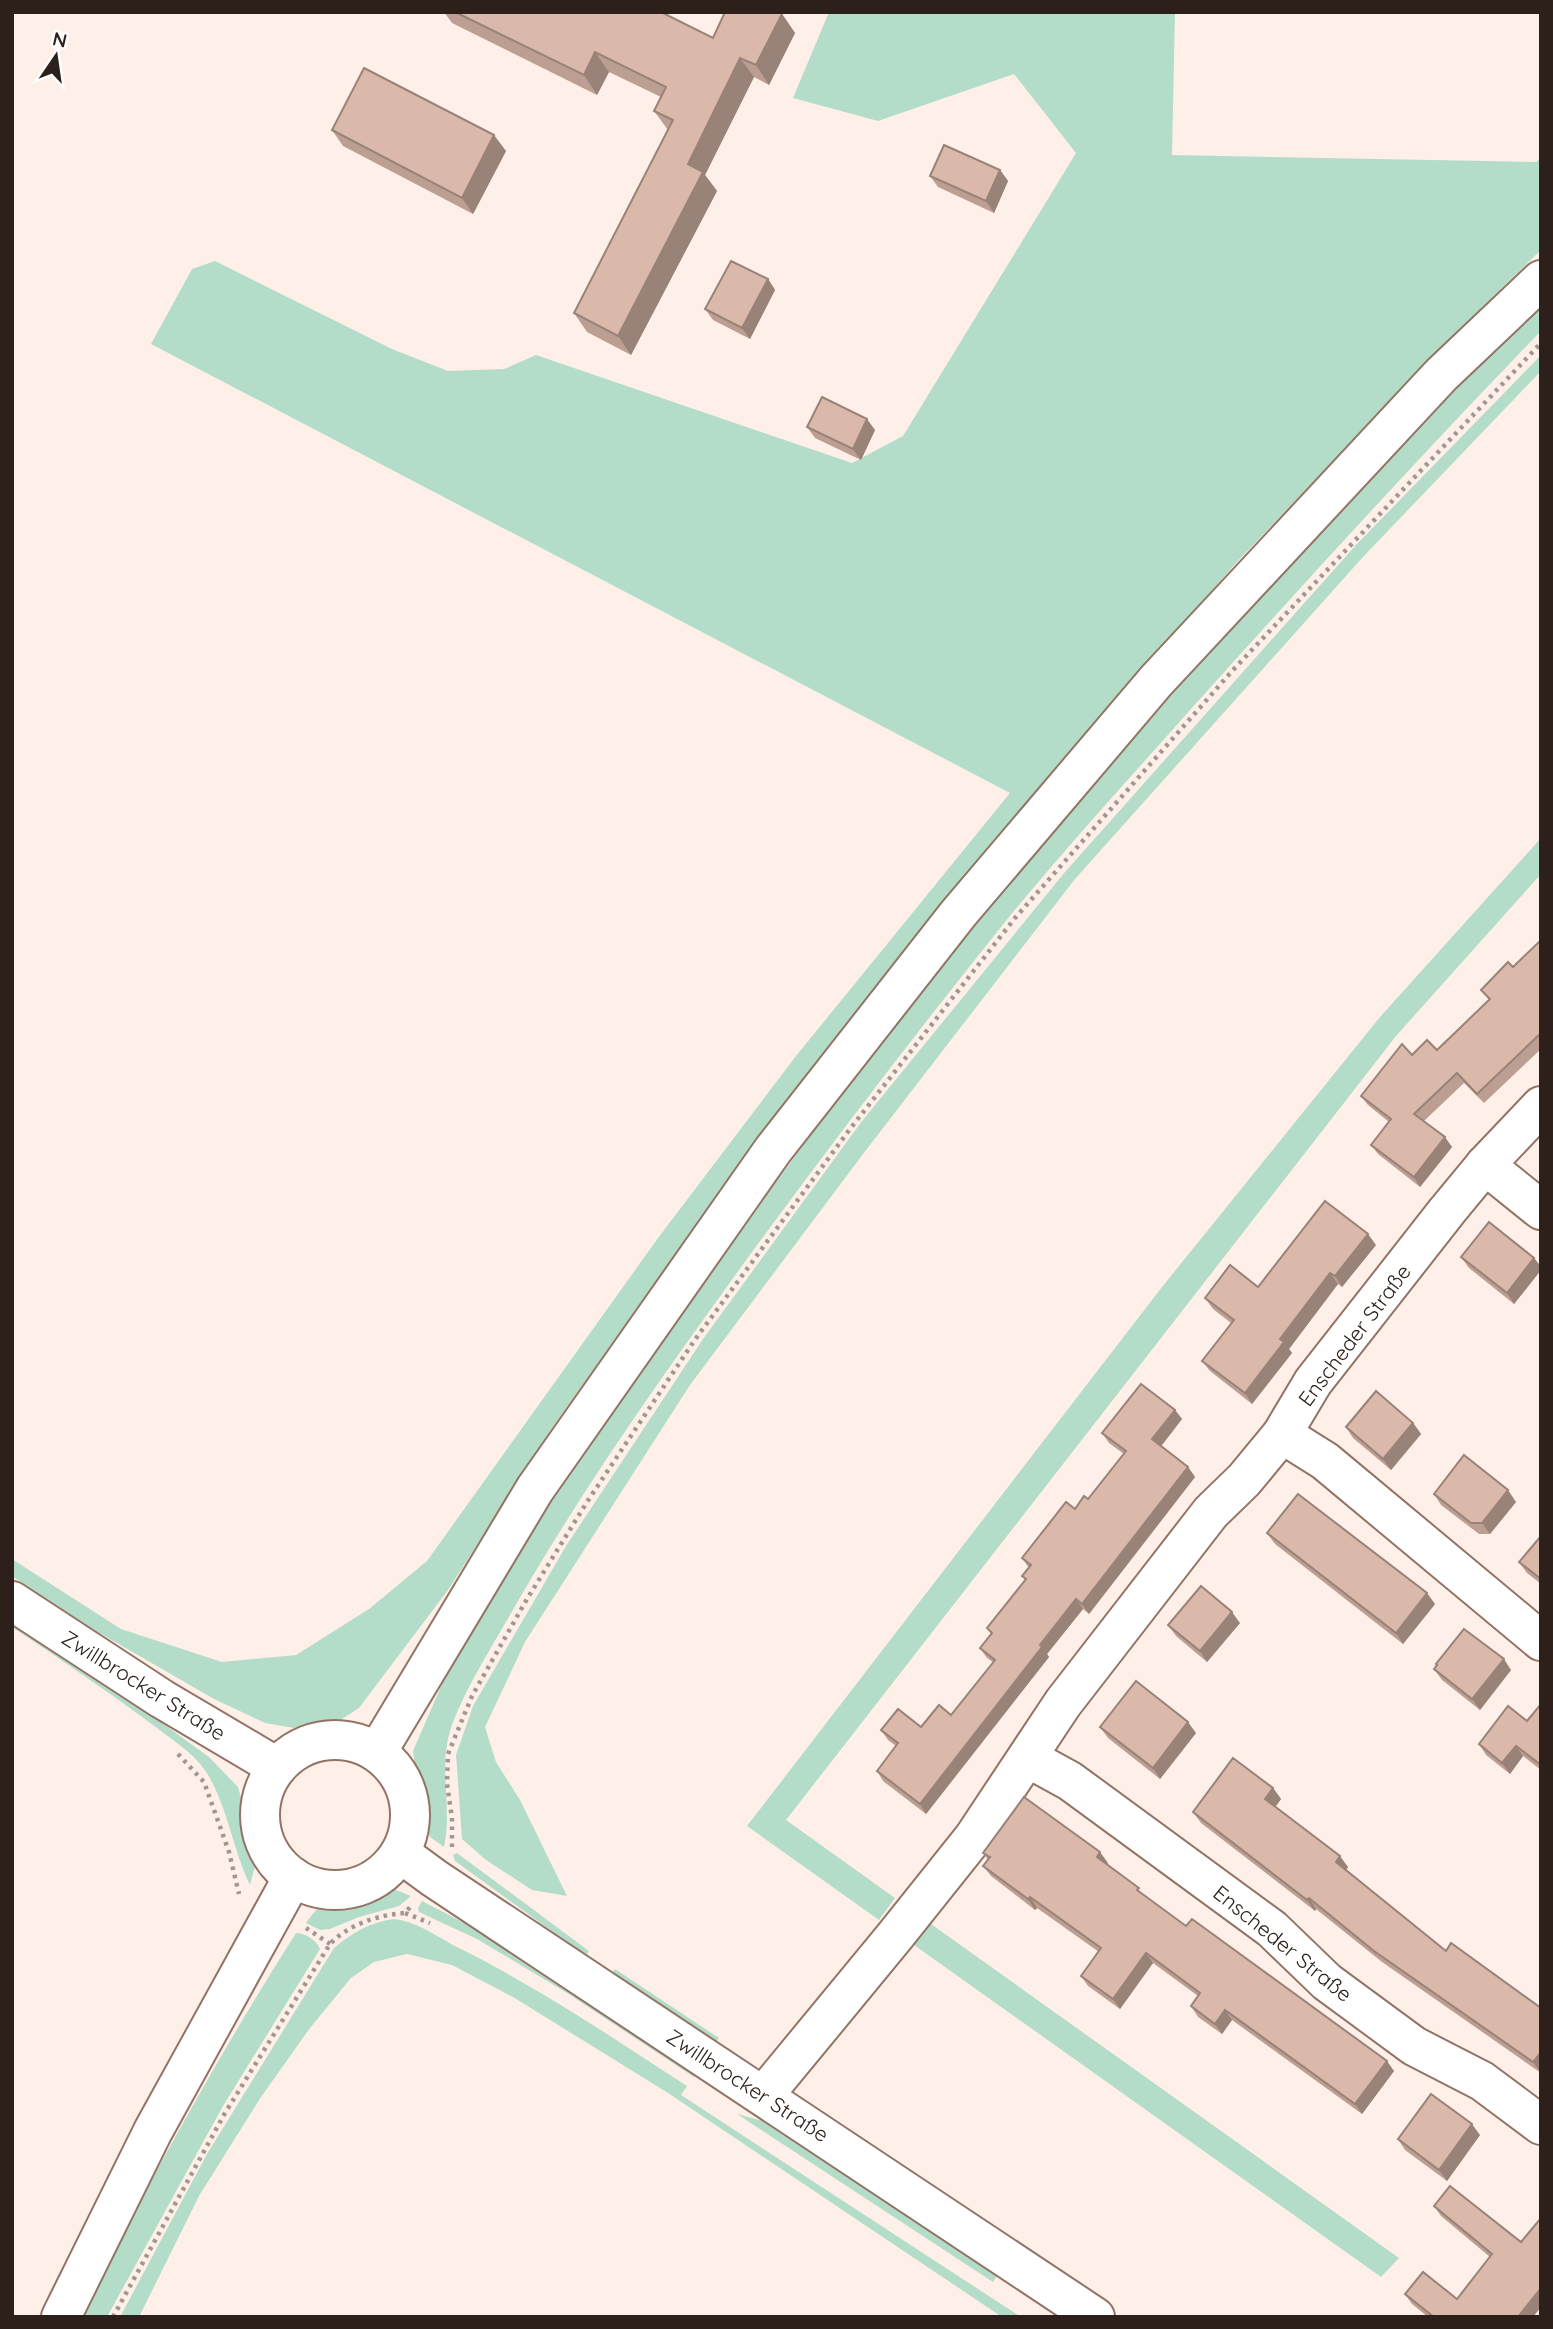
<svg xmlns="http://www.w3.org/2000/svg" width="1553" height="2329" font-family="Quicksand,sans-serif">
<rect width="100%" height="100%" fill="#fef0e9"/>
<!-- green -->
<g fill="#b4ddc9">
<path d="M829 12H1175L1172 155 1536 162 1541 157V250L1446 342 1235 564 1023 808 844 1026 665 1268 552 1428 448 1590 359 1708 337 1722 294 1728 265 1723 214 1699 77 1620 12 1576V1559L121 1629 222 1662 296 1655 369 1609 427 1561 658 1238 796 1056 1010 793 151 344 192 269 215 261 392 349 448 371 504 369 536 355 852 463 903 436 1076 153 1014 74 878 121 793 98Z"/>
<path d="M1541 301V331C1421 455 1306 581 1191 709 1130 778 1067 846 1009 917 903 1049 801 1183 703 1320 635 1415 568 1513 510 1615 490 1650 466 1687 452 1725 437 1767 453 1807 444 1847L430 1837 421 1816 413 1751 449 1668 541 1510 643 1360 937 966 1116 752 1331 516Z"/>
<path d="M1541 355V371L1362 558 1075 879 863 1154 690 1385 525 1642 485 1727 496 1762 520 1800 567 1896 532 1890 486 1860 462 1839 456 1755 473 1706 566 1546 703 1339 862 1121 1065 872 1355 546Z"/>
<path d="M1541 838V874L1396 1036 786 1820 895 1898 879 1920 747 1826 1162 1287 1380 1017Z"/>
<path d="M12 1618 115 1689 209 1757 238 1787 250 1829 255 1866 250 1885C233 1850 228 1809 208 1775 196 1754 172 1740 153 1725 107 1691 60 1659 12 1627Z"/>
<path d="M457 1853 589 1951 586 1956 455 1861 453 1855Z"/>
<path d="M372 1888 396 1890 411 1896 399 1906 359 1917 330 1929 320 1930 306 1923C326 1894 340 1897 372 1888Z"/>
<path d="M422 1901C518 1949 609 2010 700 2067L694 2077 567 1993 477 1939 419 1912 418 1908Z"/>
<path d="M394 1919C415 1921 435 1935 453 1945 535 1985 610 2036 687 2086L681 2095 1021 2317H1002L668 2093 513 1997 452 1965 407 1954 374 1962 351 1978 310 2028 261 2097 199 2196 139 2317H120L207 2154 334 1948C352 1933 370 1922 394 1919Z"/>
<path d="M924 1919 1399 2258 1381 2277 907 1940Z"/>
<path d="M296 1933C305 1933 317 1940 320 1949L223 2106 107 2317H79C147 2186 217 2057 296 1933Z"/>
<path d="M615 1969 719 2038 714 2045 612 1973Z"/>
<path d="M737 2114 770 2123 999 2273 993 2282Z"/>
</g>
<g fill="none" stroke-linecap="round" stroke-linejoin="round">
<defs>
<g id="minor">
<path d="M1485 1165 1541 1210"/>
<path d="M1282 1434 1325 1461 1541 1641"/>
<path d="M1028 1758 1070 1781 1272 1929 1327 1982 1414 2046 1482 2081 1541 2125"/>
<path d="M400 1853 434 1878 1095 2317"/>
<path d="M764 2095 895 1936 974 1837 1063 1703 1211 1512 1244 1480 1282 1434 1313 1382 1447 1211 1485 1165 1541 1106"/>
</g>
<g id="major">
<path d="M12 1601 162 1699 277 1767"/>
<circle cx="335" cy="1815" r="75"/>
<path d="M377 1752 535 1489 773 1150 958 914 1156 681 1441 375 1541 280"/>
<path d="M61 2317 153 2131 293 1877"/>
</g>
</defs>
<!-- minor casing -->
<use href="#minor" stroke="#937365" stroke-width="42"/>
<!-- major casing -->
<use href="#major" stroke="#937365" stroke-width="42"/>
<!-- path -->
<g stroke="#a3968f" stroke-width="4.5" stroke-dasharray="3.5 5" stroke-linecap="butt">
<path d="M178 1754 204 1782 229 1852 239 1894"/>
<path d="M452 1847V1818L447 1784 448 1754 472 1696 527 1599 587 1502 694 1341 850 1129 1015 918 1233 670 1541 343"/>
<path d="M405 1913 430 1923"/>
<path d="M306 1928 330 1944"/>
<path d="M113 2317 225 2113 330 1944C349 1924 378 1915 405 1913L411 1906"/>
</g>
<!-- minor -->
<use href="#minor" stroke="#fff" stroke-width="38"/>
<!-- major -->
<use href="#major" stroke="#fff" stroke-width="38"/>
</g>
<!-- wall -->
<g fill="#bc9f92">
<path d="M444 12H661L713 38 782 14 795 33 769 85 754 77 705 175 717 191 631 355 587 332 574 313 668 130 654 111 661 97 609 72 597 95 452 23Z"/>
<path d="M332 130 506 151 473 214 343 146Z"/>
<path d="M1000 170 1008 181 994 213 938 187 930 176Z"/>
<path d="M768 279 775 290 750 339 713 320 705 309Z"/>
<path d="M807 427 875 430 861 460 815 438Z"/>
<path d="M1541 940V1049L1484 1103 1464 1083 1424 1121 1452 1147 1420 1187 1378 1154 1371 1145 1389 1122 1368 1105 1361 1096 1412 1055 1437 1050 1489 1000 1481 990 1513 967Z"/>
<path d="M1376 1245 1342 1287 1338 1284 1289 1349 1292 1353 1252 1404 1210 1371 1202 1361 1231 1323 1213 1309 1205 1298 1258 1287Z"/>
<path d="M1461 1257 1534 1258 1541 1267V1270L1514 1304 1469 1268Z"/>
<path d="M1175 1410 1182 1419 1161 1446 1188 1467 1195 1477 1089 1614 1083 1609 1047 1654 1049 1657 926 1814 883 1781 877 1771 896 1746 888 1740 881 1730 921 1727 951 1715 993 1662 987 1658 980 1648 991 1634 987 1628 1025 1580 1022 1576 1029 1568 1022 1558 1075 1509 1088 1499 1124 1454 1109 1443 1102 1433Z"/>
<path d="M1413 1423 1421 1434 1391 1470 1353 1438 1346 1427Z"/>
<path d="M1434 1494 1516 1502 1490 1534H1479L1441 1505Z"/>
<path d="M1267 1533 1435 1604 1403 1644 1275 1544Z"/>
<path d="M1541 1536V1584L1527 1573 1519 1562Z"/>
<path d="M1240 1623 1207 1662 1176 1636 1168 1625Z"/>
<path d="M1434 1669 1511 1670 1480 1710 1442 1680Z"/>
<path d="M1541 1704V1770L1523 1756 1510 1774 1486 1755 1479 1744 1527 1721Z"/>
<path d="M1100 1727 1196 1733 1160 1779 1108 1738Z"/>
<path d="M1273 1788 1281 1799 1275 1807 1348 1867 1346 1870 1446 1951 1541 2008V2073L1382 1962 1316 1909 1315 1911 1201 1823 1193 1812Z"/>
<path d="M983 1853 1108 1863 1107 1864 1144 1895 1186 1926 1394 2071 1362 2114 1232 2020 1222 2034 1198 2017 1191 2006 1198 1996 1153 1963 1120 2009 1088 1986 1081 1976 1099 1952 1037 1908 1035 1910 991 1876 983 1866 988 1860Z"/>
<path d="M1480 2135 1447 2181 1405 2150 1398 2139Z"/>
<path d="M1450 2186 1533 2317H1428L1412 2304 1405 2294 1457 2299 1490 2257 1441 2216 1434 2206Z"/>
</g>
<!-- shaded-wall -->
<g fill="#998277">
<path d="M782 14 795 33 769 85 756 65Z"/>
<path d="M595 52 609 72 597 95 584 75Z"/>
<path d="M740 58 754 77 705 175 717 191 631 355 618 336 688 164Z"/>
<path d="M494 135 506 151 473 214 462 198Z"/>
<path d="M1000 170 1008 181 994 213 986 201Z"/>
<path d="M768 279 775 290 750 339 742 328Z"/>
<path d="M867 419 875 430 861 460 853 449Z"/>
<path d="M1445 1137 1452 1147 1420 1187 1414 1177Z"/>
<path d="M1368 1234 1376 1245 1342 1287 1335 1276Z"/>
<path d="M1534 1258 1541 1267V1270L1514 1304 1507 1293Z"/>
<path d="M1330 1273 1338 1284 1289 1349 1292 1353 1252 1404 1245 1393 1280 1339Z"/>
<path d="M1175 1410 1182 1419 1159 1449 1152 1439Z"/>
<path d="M1413 1423 1421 1434 1391 1470 1383 1459Z"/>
<path d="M1188 1467 1195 1477 1089 1614 1082 1604Z"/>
<path d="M1508 1490 1516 1502 1490 1534 1482 1523Z"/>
<path d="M1427 1593 1435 1604 1403 1644 1396 1633Z"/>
<path d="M1076 1599 1083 1609 1047 1654 1049 1657 926 1814 920 1804Z"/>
<path d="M1232 1612 1240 1623 1207 1662 1200 1651Z"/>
<path d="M1504 1659 1511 1670 1480 1710 1472 1699Z"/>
<path d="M1188 1722 1196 1733 1160 1779 1153 1768Z"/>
<path d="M1516 1746 1523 1756 1510 1774 1502 1763Z"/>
<path d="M1273 1788 1281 1799 1273 1810 1265 1799Z"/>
<path d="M1100 1852 1108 1863 1104 1867 1097 1857Z"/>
<path d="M1340 1856 1348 1867 1344 1873 1336 1862Z"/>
<path d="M1030 1897 1037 1908 1035 1910 1028 1899Z"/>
<path d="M1309 1898 1316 1909 1315 1911 1307 1900Z"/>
<path d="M1146 1953 1153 1963 1120 2009 1113 1999Z"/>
<path d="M1225 2010 1232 2020 1222 2034 1215 2024Z"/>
<path d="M1541 2052V2073L1533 2062Z"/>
<path d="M1387 2061 1394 2071 1362 2114 1355 2104Z"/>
<path d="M1472 2124 1480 2135 1447 2181 1439 2170Z"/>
<path d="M1541 2288V2307L1533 2317H1518Z"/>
</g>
<!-- building -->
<g fill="#dbb9aa" stroke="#998277" stroke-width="2">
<path d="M455 12H661L713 38 725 12H779L782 14 756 65 740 58 688 164 703 172 618 336 574 313 673 120 654 111 666 87 595 52 584 75Z"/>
<path d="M364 68 494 135 462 198 332 130Z"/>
<path d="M944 145 1000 170 986 201 930 176Z"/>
<path d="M731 261 768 279 742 328 705 309Z"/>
<path d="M822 397 867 419 853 449 807 427Z"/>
<path d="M1541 940V1033L1477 1094 1457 1073 1414 1114 1445 1137 1414 1177 1371 1145 1391 1119 1361 1096 1402 1044 1412 1055 1427 1040 1437 1050 1490 999 1481 990 1508 962 1513 967Z"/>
<path d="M1325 1201 1368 1234 1335 1276 1330 1273 1280 1339 1284 1342 1245 1393 1202 1361 1234 1320 1205 1298 1230 1265 1258 1287Z"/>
<path d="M1489 1222 1534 1258 1507 1293 1461 1257Z"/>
<path d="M1141 1384 1175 1410 1152 1439 1188 1467 1082 1604 1076 1599 1040 1645 1042 1647 920 1804 877 1771 898 1743 881 1730 898 1709 921 1727 939 1705 951 1715 995 1660 980 1648 992 1633 987 1628 1026 1579 1022 1576 1031 1565 1022 1558 1066 1502 1075 1509 1084 1496 1088 1499 1126 1451 1102 1433Z"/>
<path d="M1376 1391 1413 1423 1383 1459 1346 1427Z"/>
<path d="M1464 1455 1508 1490 1482 1523H1471L1434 1494Z"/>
<path d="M1298 1494 1427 1593 1396 1633 1267 1533Z"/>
<path d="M1541 1536V1579L1519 1562Z"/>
<path d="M1201 1586 1232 1612 1200 1651 1168 1625Z"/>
<path d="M1464 1629 1504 1659 1472 1699 1434 1669 1437 1665 1436 1664Z"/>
<path d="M1136 1681 1188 1722 1153 1768 1100 1727Z"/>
<path d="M1541 1704V1765L1516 1746 1502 1763 1479 1744 1508 1706 1527 1721Z"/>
<path d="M1233 1758 1273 1788 1265 1799 1340 1856 1336 1862 1446 1951 1451 1943 1541 2008V2052L1533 2062 1374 1951 1309 1898 1307 1900 1193 1812Z"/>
<path d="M1024 1797 1100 1852 1097 1857 1139 1888 1137 1890 1186 1926 1192 1919 1387 2061 1355 2104 1225 2010 1215 2024 1191 2006 1200 1993 1146 1953 1113 1999 1081 1976 1101 1948 1030 1897 1028 1899 983 1866 990 1857 983 1853Z"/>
<path d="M1431 2094 1472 2124 1439 2170 1398 2139Z"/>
<path d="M1450 2186 1521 2242 1541 2218V2288L1518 2317H1434L1405 2294 1423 2272 1457 2299 1492 2254 1434 2206Z"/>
</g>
<g text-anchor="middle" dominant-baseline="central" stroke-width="7" stroke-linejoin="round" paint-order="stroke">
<!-- street labels -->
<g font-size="21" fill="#2d201a" stroke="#fff">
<text transform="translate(1354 1335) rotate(-53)">Enscheder Straße</text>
<text transform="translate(144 1685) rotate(32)">Zwillbrocker Straße</text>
<text transform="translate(1283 1943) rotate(39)">Enscheder Straße</text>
<text transform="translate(748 2085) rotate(33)">Zwillbrocker Straße</text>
</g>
</g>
<!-- border -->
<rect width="1553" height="2329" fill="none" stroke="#2d201a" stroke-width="28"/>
<!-- north arrow -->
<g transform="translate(56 56) rotate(13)" stroke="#ffffff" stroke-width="5" paint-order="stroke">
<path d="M0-5L12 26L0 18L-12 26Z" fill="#2d201a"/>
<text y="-10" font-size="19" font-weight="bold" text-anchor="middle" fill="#2d201a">N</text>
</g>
</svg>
